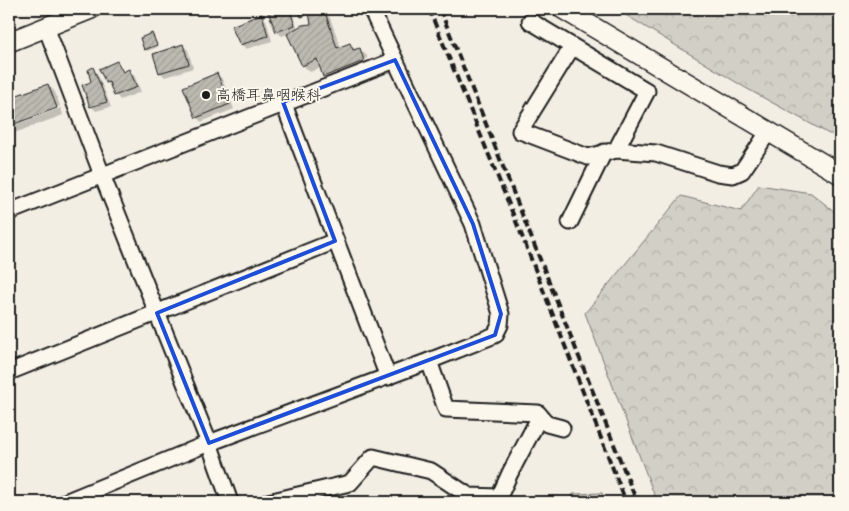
<svg xmlns="http://www.w3.org/2000/svg" width="849" height="511" font-family="Sriracha,'Klee One',sans-serif">
<defs>
<pattern id="forest-crowns" width="20" height="18" patternUnits="userSpaceOnUse" patternTransform="scale(1.25)"><rect width="20" height="18" fill="#d2cfc6"/><path d="M2 6a3 3 0 1 1 6 0M12 15a3 3 0 1 1 6 0" fill="none" stroke="#b4b1aa"/></pattern>
<pattern id="building-hatch" width="6" height="6" patternUnits="userSpaceOnUse" patternTransform="scale(1.25)"><rect width="6" height="6" fill="#bdbab1"/><path d="M-1 1l2-2M0 6l6-6M5 7l2-2" fill="none" stroke="#a29f98"/></pattern>
</defs>
<rect width="100%" height="100%" fill="#f2eee4"/>
<filter id="ink" filterUnits="userSpaceOnUse"><feTurbulence type="fractalNoise" baseFrequency=".02" numOctaves="2"/><feDisplacementMap in="SourceGraphic" scale="10" xChannelSelector="R" yChannelSelector="G"/><feConvolveMatrix kernelMatrix="1 2 1 2 8 2 1 2 1" color-interpolation-filters="sRGB"/></filter>
<g filter="url(#ink)">
<!-- forest -->
<g fill="url(#forest-crowns)" stroke="#777671">
<path d="M616 9H840V134H829L744 87Z"/>
<path d="M759 185 811 193 840 216V502H657L585 313 681 196 741 211Z"/>
<path d="M602 493 606 502H570L573 494Z"/>
</g>
<!-- shadow -->
<g fill="#0003">
<path d="M268 9H291L298 29 313 25 323 10 330 18 341 48 350 45 356 50 360 49 367 56V58L326 74V77L368 60 370 68 331 83 324 76 321 67 310 72 303 65 288 34 282 36 277 32Z"/>
<path d="M261 16 266 20 272 41 246 49 241 44Z"/>
<path d="M152 34 158 47 147 51 145 49Z"/>
<path d="M183 46 188 50 193 68 165 77 160 72Z"/>
<path d="M117 63 124 73 129 71 134 75 141 92 120 100 107 83 101 69Z"/>
<path d="M92 69 97 73 111 107 96 111 91 106Z"/>
<path d="M217 74 222 79 234 109 201 122 197 117Z"/>
<path d="M48 85 55 92 60 106 9 124V99Z"/>
<path d="M61 108 63 115 9 135V127Z"/>
</g>
<!-- building -->
<g fill="url(#building-hatch)" stroke="#1c1c1c">
<path d="M267 9H289L295 25 276 32Z"/>
<path d="M298 9H303L305 16 301 17Z"/>
<path d="M324 9 337 48 350 43 353 50 360 48 364 61 323 77 317 59 302 66 287 34 302 25 311 24 309 13Z"/>
<path d="M262 14 268 36 240 45 231 26Z"/>
<path d="M152 33 157 45 144 50 140 38Z"/>
<path d="M183 44 189 64 159 73 153 54Z"/>
<path d="M117 61 123 72 129 69 137 87 114 96 109 82 106 83 99 69Z"/>
<path d="M93 67 107 102 90 107 82 85 91 82 88 70Z"/>
<path d="M217 73 230 104 196 118 183 87Z"/>
<path d="M48 84 57 108 9 126V98Z"/>
</g>
<g fill="none" stroke-linecap="round" stroke-linejoin="round">
<defs>
<g id="minor">
<path d="M530 21 647 91 616 150"/>
<path d="M46 27 102 175 209 443 230 502"/>
<path d="M572 47 520 131 588 157 616 150 656 153 718 173 733 175 742 171 769 131"/>
<path d="M283 102 388 377"/>
<path d="M9 212 395 60"/>
<path d="M570 222 604 152"/>
<path d="M429 361 446 409 538 413 547 424 562 428"/>
<path d="M9 372 335 241"/>
<path d="M65 502 209 443 429 361 495 335 500 325 501 314 473 224 371 9"/>
<path d="M268 502 350 483 373 457 431 471 469 496 499 497 510 473 540 416"/>
</g>
<g id="tertiary">
<path d="M563 9 840 174"/>
<path d="M9 42 91 9"/>
</g>
</defs>
<!-- minor casing -->
<use href="#minor" stroke="#1c1c1c" stroke-width="19"/>
<!-- tertiary casing -->
<use href="#tertiary" stroke="#1c1c1c" stroke-width="22"/>
<!-- minor -->
<use href="#minor" stroke="#fbf7ec" stroke-width="15"/>
<!-- tertiary -->
<use href="#tertiary" stroke="#fbf7ec" stroke-width="19"/>
<!-- rail -->
<g stroke="#1c1c1c" stroke-width="4" stroke-dasharray="8 4" stroke-linecap="butt">
<path d="M429 9 524 241 626 502"/>
<path d="M440 9 637 502"/>
</g>
</g>
</g>
<!-- marked area -->
<path fill="none" stroke="#1d4ed8" stroke-width="4" stroke-linejoin="round" d="M395 60 473 224 501 314 495 335 209 443 157 313 335 241 283 102Z"/>
<!-- markers -->
<circle fill="#1c1c1c" stroke="#fbf7ec" stroke-width="2" cx="206" cy="95" r="5"/>
<g text-anchor="middle" dominant-baseline="central" stroke-width="4" stroke-linejoin="round" paint-order="stroke">
<!-- poi labels -->
<g font-size="15" fill="#1c1c1c" stroke="#fbf7ec" text-anchor="start">
<text x="216" y="95">高橋耳鼻咽喉科</text>
</g>
</g>
<!-- margin -->
<rect width="849" height="511" fill="none" stroke="#fbf7ec" stroke-width="30"/>
<rect x="15" y="15" width="819" height="481" fill="none" stroke="#1c1c1c" stroke-width="2" filter="url(#ink)"/>
</svg>
